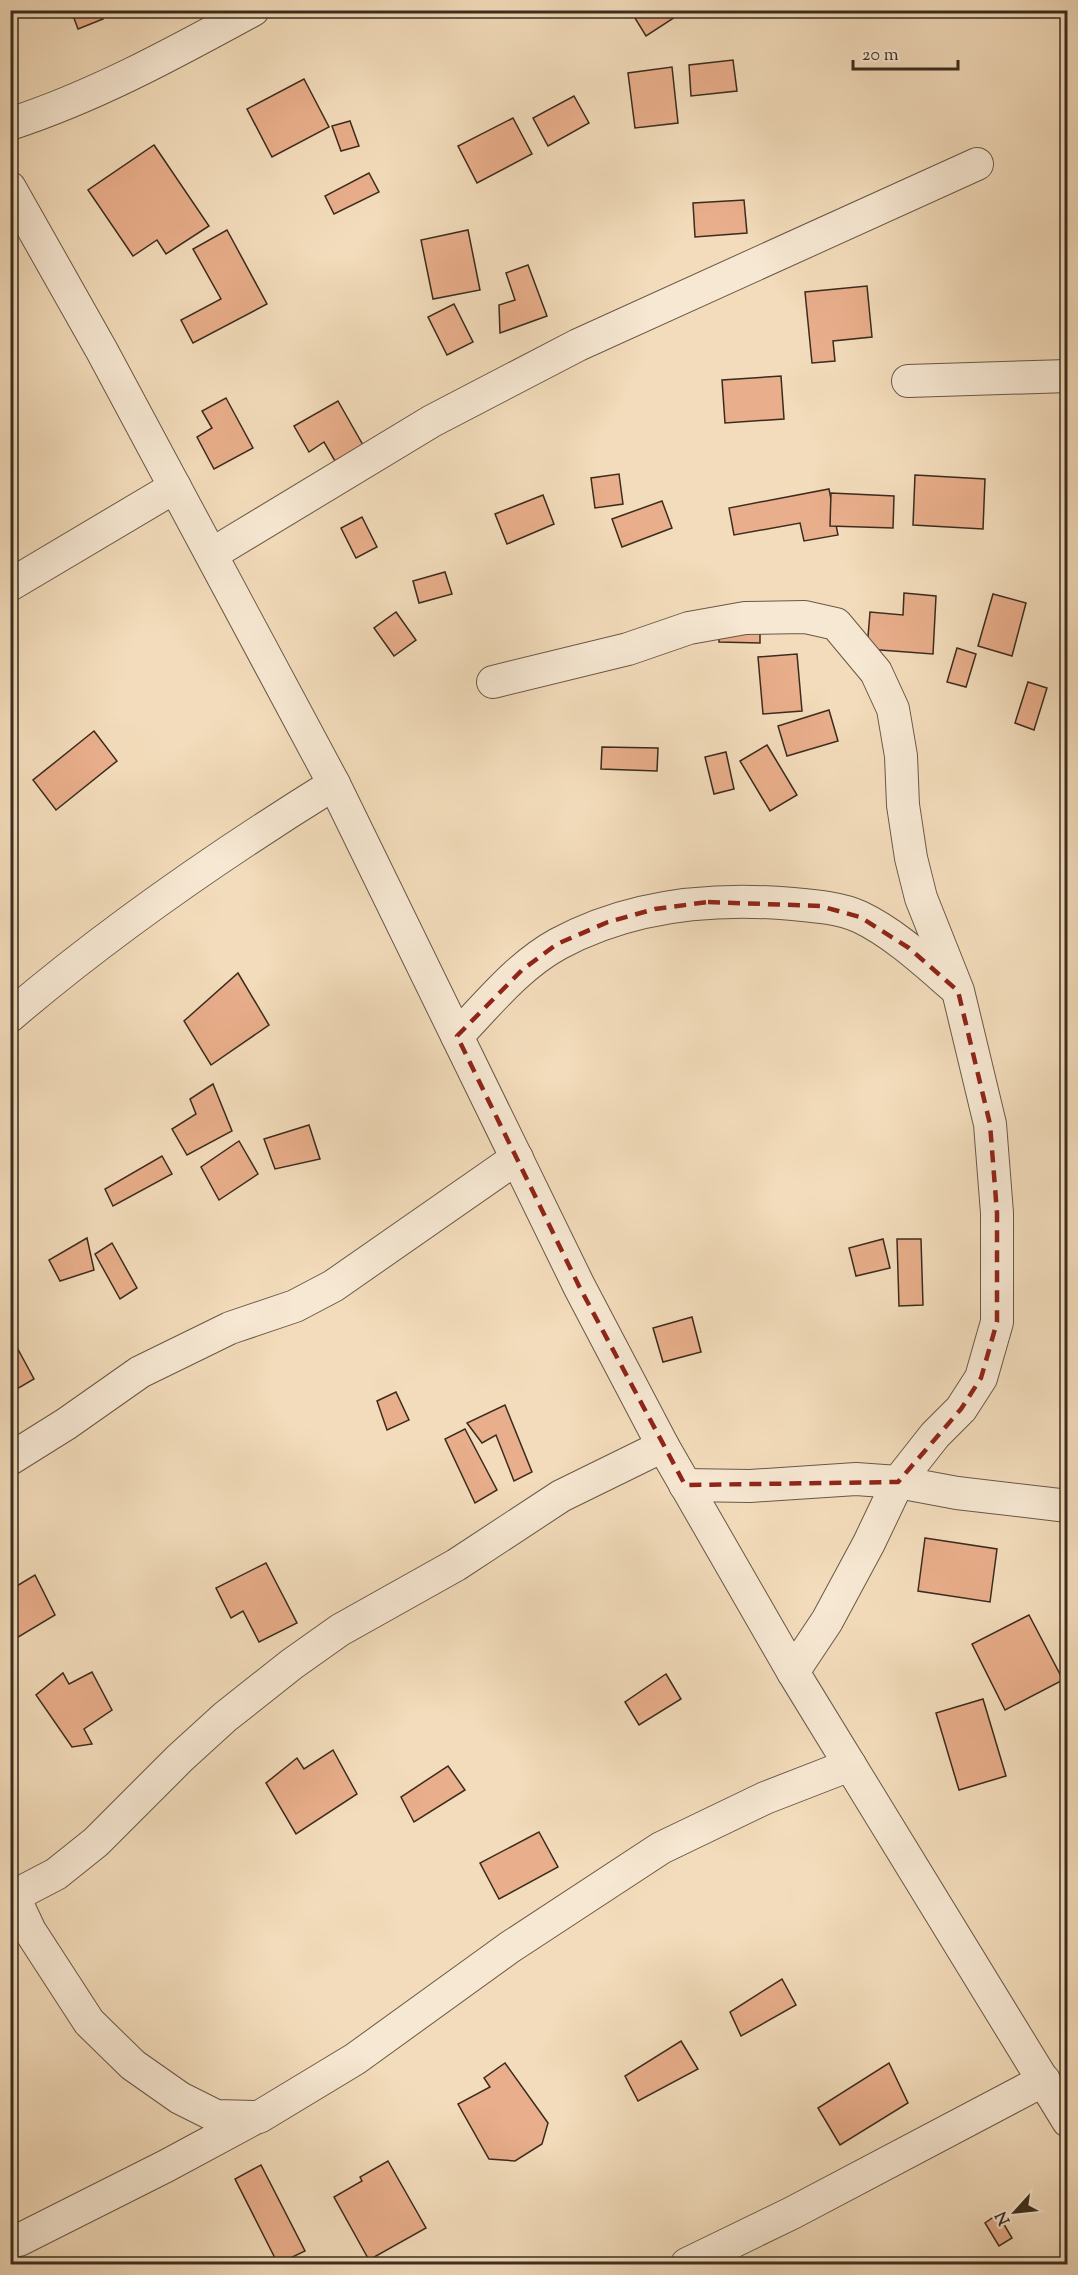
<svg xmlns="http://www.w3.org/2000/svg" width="1078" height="2275" font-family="'Sorts Mill Goudy',serif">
<rect width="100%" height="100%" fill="#f3dcbb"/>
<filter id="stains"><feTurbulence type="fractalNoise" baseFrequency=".00333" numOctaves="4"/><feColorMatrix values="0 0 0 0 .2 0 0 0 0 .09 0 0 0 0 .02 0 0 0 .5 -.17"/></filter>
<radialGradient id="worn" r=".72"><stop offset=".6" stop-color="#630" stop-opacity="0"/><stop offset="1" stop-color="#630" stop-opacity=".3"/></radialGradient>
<!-- building -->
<g fill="#e9ae8b" stroke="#3b2c1e" stroke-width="1.5">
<path d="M71 10H100L103 19 78 29Z"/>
<path d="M630 10H686L646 36Z"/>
<path d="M733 60 737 91 691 96 689 65Z"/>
<path d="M672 67 678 123 635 128 628 73Z"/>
<path d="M304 79 329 127 272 157 247 109Z"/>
<path d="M574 96 589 123 548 146 533 118Z"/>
<path d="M513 118 532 154 477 183 458 146Z"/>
<path d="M350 121 359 146 341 151 332 126Z"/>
<path d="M154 145 209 226 166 254 157 240 133 256 88 190Z"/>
<path d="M369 173 379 192 334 214 325 196Z"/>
<path d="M744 200 747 233 695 237 693 203Z"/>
<path d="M227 230 267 304 193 343 181 320 221 299 193 249Z"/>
<path d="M468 230 480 290 433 299 421 240Z"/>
<path d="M528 265 547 316 500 333 499 305 515 300 506 273Z"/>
<path d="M867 286 872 337 833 341 835 361 812 363 805 292Z"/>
<path d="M454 304 473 342 447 355 428 317Z"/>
<path d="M781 376 784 419 725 423 722 380Z"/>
<path d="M226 398 253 448 214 469 197 437 212 428 202 411Z"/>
<path d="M338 401 363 445 335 461 324 442 309 452 294 426Z"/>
<path d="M619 474 623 504 595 508 591 478Z"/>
<path d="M915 475 985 479 983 529 913 525Z"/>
<path d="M829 489 838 535 804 541 800 523 734 535 729 508Z"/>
<path d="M831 493 894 496 893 528 830 526Z"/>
<path d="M543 495 554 524 507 544 495 514Z"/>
<path d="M662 501 672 528 622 547 612 519Z"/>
<path d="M362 517 377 547 356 558 341 528Z"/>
<path d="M445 572 452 594 419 603 413 581Z"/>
<path d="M904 593 936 596 933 654 867 649 870 612 903 615Z"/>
<path d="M993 594 1026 603 1012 656 978 646Z"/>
<path d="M396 612 416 640 394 656 374 628Z"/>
<path d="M719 626 760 627V643L719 642Z"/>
<path d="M957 648 976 654 966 687 947 682Z"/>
<path d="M797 654 802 711 763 714 758 657Z"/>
<path d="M1028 682 1047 688 1034 730 1015 723Z"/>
<path d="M829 710 838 741 787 756 778 726Z"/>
<path d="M94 731 117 761 56 810 33 780Z"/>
<path d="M767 745 797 795 770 811 740 761Z"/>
<path d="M602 747 658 748 657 771 601 769Z"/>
<path d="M726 752 734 789 714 794 705 757Z"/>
<path d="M238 973 269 1025 211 1065 184 1021Z"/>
<path d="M213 1084 232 1131 187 1155 172 1129 196 1114 190 1099Z"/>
<path d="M309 1125 320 1159 275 1169 264 1139Z"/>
<path d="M239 1141 258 1174 219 1200 201 1167Z"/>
<path d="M162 1156 172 1174 113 1206 105 1189Z"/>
<path d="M87 1238 94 1270 60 1281 49 1260Z"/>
<path d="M883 1239 890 1268 856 1276 849 1248Z"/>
<path d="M897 1239H921L923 1305 899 1306Z"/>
<path d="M112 1243 137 1288 120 1299 95 1254Z"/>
<path d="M692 1317 701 1352 663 1362 653 1328Z"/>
<path d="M13 1340 34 1379 10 1393V1341Z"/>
<path d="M396 1392 409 1420 387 1430 377 1401Z"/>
<path d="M505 1405 532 1472 514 1481 496 1435 482 1443 467 1423Z"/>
<path d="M465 1429 497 1490 475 1503 445 1439Z"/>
<path d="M925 1538 997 1549 990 1602 918 1591Z"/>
<path d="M266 1563 297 1623 259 1642 243 1611 231 1618 216 1588Z"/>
<path d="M35 1575 55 1615 10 1642V1590Z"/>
<path d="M1029 1615 1063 1680 1005 1710 972 1644Z"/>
<path d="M92 1672 112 1710 84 1729 92 1744 72 1747 36 1695 63 1673 69 1684Z"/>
<path d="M666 1674 681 1699 639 1725 625 1702Z"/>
<path d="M983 1699 1006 1776 959 1790 936 1713Z"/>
<path d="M333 1750 357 1794 296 1834 266 1783 297 1758 304 1769Z"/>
<path d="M448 1766 465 1790 414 1822 401 1797Z"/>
<path d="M539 1832 558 1867 499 1899 480 1863Z"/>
<path d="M782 1979 796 2005 741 2036 730 2012Z"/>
<path d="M681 2041 698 2069 638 2101 625 2076Z"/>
<path d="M505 2063 548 2123 542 2144 515 2161 489 2159 458 2104 490 2087 484 2078Z"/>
<path d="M889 2063 908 2103 840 2145 818 2108Z"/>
<path d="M388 2161 426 2228 369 2260 334 2197 362 2181 360 2177Z"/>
<path d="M261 2165 305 2251 278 2264 235 2179Z"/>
<path d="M998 2214 1012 2238 999 2246 985 2223Z"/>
<path d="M937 2259 938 2264H916Z"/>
</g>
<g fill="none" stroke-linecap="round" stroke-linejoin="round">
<defs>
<g id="street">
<path d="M10 124C96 96 174 53 253 10"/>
<path d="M10 188 102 351 334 784 579 1286 663 1446 793 1672 1068 2121"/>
<path d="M908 381 1068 376"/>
<path d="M212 554 432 421 578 345 977 164"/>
<path d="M10 585 175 487"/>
<path d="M493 682 628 649 689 628 745 618 805 617 836 624 876 672 893 709 901 756 903 805 911 858 921 898 958 991 990 1124 997 1213V1322L981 1378 961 1409 935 1435 898 1482 869 1543 827 1621 793 1672"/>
<path d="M10 1016C112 929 221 854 334 784"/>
<path d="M457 1036C488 1004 518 966 558 944 630 905 713 897 793 904 815 906 840 908 860 917 894 933 927 964 955 988"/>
<path d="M10 1459 66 1424 140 1372 230 1328 295 1306 333 1286 517 1158"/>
<path d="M685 1485 750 1486 856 1479 898 1482 957 1493 1068 1506"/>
<path d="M14 1897 30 1931 89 2022 133 2065 180 2098 216 2116 259 2117 355 2059 510 1947 661 1848 765 1798 850 1765"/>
<path d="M10 1898 56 1874 96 1842 180 1758 225 1717 292 1664 340 1630 456 1565 561 1496 663 1446"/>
<path d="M19 2240 166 2166 255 2118"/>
<path d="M687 2264 792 2213 1044 2080"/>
</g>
</defs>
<!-- street casing -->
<use href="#street" stroke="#695845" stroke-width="34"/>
<!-- street -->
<use href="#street" stroke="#f7e8d3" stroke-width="32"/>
</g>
<!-- marked area -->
<path fill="none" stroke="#8f2418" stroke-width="4.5" stroke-dasharray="12 8" stroke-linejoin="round" d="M708 902 820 906 860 917 909 948 958 991 990 1124 997 1213V1322L981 1378 961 1409 898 1482 685 1485 579 1286 457 1036 522 970 557 944 608 922 655 909Z"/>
<!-- margin -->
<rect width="1078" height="2275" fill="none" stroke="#f3dcbb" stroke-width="36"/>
<rect x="12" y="12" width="1054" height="2251" fill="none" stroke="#3b2c1e" stroke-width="3"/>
<rect x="18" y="18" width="1042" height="2239" fill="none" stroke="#3b2c1e" stroke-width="1.5"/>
<!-- north arrow -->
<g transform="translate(1015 2212) rotate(243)" stroke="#f7e8d3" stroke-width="4.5" paint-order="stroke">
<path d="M0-4.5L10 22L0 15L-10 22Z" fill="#3b2c1e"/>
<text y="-9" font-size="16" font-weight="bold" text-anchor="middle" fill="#3b2c1e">N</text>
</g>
<!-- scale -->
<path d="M853 60v9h105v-9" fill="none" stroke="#3b2c1e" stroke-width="3"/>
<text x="862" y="60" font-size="18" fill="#3b2c1e" stroke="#f7e8d3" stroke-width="4.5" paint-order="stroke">20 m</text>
<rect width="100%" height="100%" filter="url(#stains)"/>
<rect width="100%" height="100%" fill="url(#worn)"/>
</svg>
